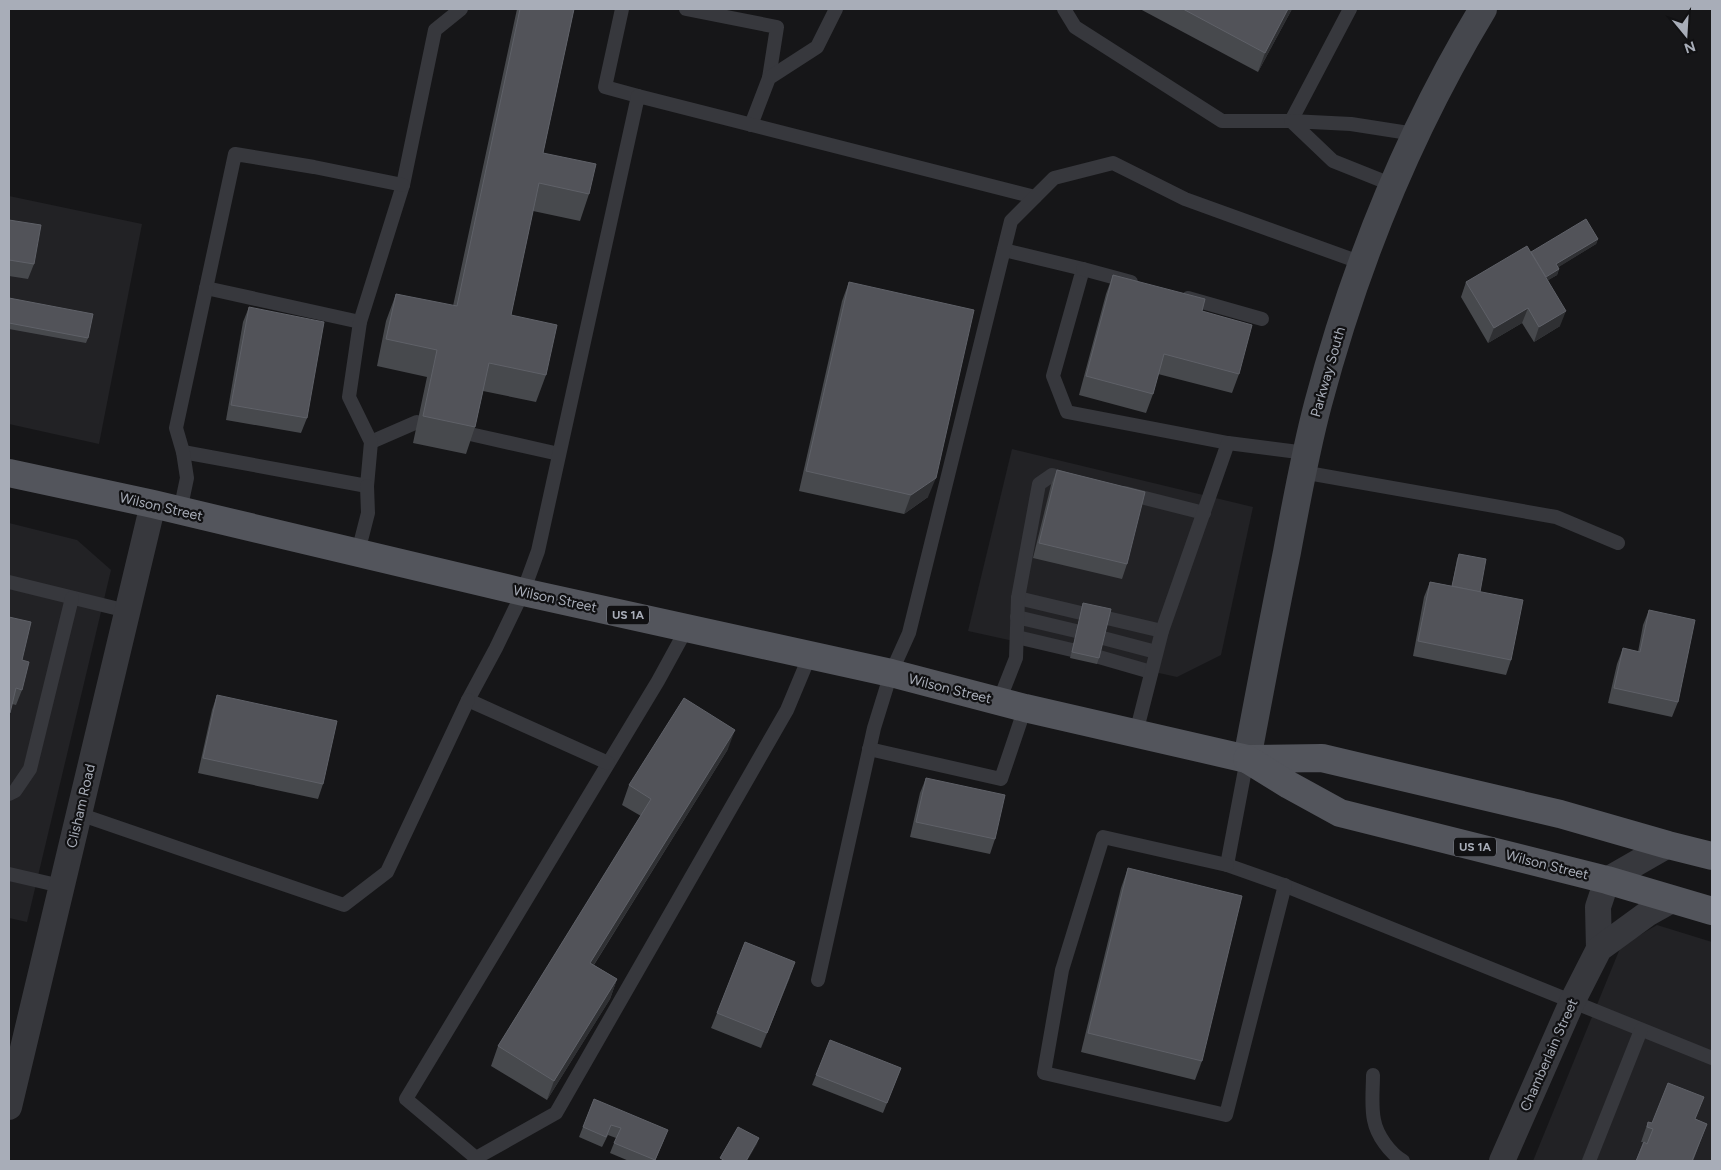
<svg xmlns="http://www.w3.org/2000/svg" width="1721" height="1170" font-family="Figtree,sans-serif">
<rect width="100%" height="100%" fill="#161618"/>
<!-- built -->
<g fill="#222225">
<path d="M9 196 142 224 99 444 9 424Z"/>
<path d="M1012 449 1253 507 1221 655 1177 677 968 631Z"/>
<path d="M9 523 77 540 111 570 27 922 9 918Z"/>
<path d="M1657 925 1712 942V1161H1533L1621 946Z"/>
</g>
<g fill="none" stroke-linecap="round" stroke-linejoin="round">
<!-- lane -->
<g stroke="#37383d" stroke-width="14">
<path d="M622 9 605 87 638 96"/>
<path d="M686 9 777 27 769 78"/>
<path d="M1064 9 1075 27 1222 121H1291L1350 9"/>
<path d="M751 125 769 78 817 47 836 9"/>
<path d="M1393 185 1333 161 1291 121 1351 124 1415 134"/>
<path d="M1004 250 1083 269 1053 376 1067 412 1228 443"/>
<path d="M1083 269 1131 282"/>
<path d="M206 288 360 322"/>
<path d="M1188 298 1262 319"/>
<path d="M470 434 559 454"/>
<path d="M371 442 417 422"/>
<path d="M183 452 367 486 371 442 349 397 360 322 403 185 435 30 461 9"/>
<path d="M1302 472 1556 517 1618 543"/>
<path d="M1125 493 1204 513"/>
<path d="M180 511 187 478 183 452 176 428 235 154 314 167 403 185"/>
<path d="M358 552 368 513 367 486"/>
<path d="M9 582 127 611"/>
<path d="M1018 598 1081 613"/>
<path d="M1017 617 1076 631"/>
<path d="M1107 618 1162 631"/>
<path d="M687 628 658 681 406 1099 476 1158 556 1113 787 710 810 655"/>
<path d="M1017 637 1072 650"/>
<path d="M1103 638 1156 652"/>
<path d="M1099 657 1151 672"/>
<path d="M999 701 1016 658 1018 598 1039 484 1052 475 1072 481"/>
<path d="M1136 733 1162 631 1228 443 1306 453"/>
<path d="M869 749 1001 779 1025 708"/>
<path d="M1247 759 1227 865 1281 884 1712 1058"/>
<path d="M608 763 468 700 496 648 523 592 538 551 638 96 1035 197"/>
<path d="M9 794 15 791 30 769 72 598"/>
<path d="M79 814 344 905 387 872 468 700"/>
<path d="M1227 865 1103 837 1062 970 1044 1073 1226 1115 1285 885"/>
<path d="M9 874 61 886"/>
<path d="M818 980 874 728 891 673 909 633 1011 221 1054 178 1113 163 1185 199 1362 263"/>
<path d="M1373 1075C1373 1089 1371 1106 1374 1120 1377 1136 1390 1153 1403 1161"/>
<path d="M1589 1161 1641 1030"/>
</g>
<!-- street -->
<g stroke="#37383d" stroke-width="26">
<path d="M1599 949 1598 907 1607 880 1668 845"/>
<path d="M9 1107 153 504"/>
<path d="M1502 1161 1572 1002 1599 949 1647 914 1672 900"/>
</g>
<!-- secondary -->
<path stroke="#45474d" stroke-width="28" d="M1247 759C1260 690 1273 621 1287 552 1296 503 1305 453 1318 404 1355 264 1408 133 1483 9"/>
<!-- primary -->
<g stroke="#53555c" stroke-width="28">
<path d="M9 473 153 504 523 592 891 673 1025 708 1247 759 1322 758 1560 814 1668 845 1712 856"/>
<path d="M1247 759 1289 785 1340 813 1607 880 1712 911"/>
</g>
</g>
<!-- wall -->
<g fill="#47494d">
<path d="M517 9H574L543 153 589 194 580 221 533 211 511 315 546 375 536 402 483 391 475 427 466 454 413 443 427 377 377 366 386 321 396 294 453 306Z"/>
<path d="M1140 9H1292L1258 72Z"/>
<path d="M9 220 34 264 28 279 9 276Z"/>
<path d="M1598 239 1596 244 1558 267 1559 269 1557 275 1548 280 1560 326 1534 342 1522 323 1488 343 1461 297 1466 282 1531 252Z"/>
<path d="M1113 275 1202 311 1239 374 1232 393 1158 374 1153 394 1146 413 1079 395 1106 294Z"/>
<path d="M849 282 928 497 904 514 799 491 842 301Z"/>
<path d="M9 298 88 338 86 343 9 329Z"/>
<path d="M249 307 307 418 301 433 226 420 243 322Z"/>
<path d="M1057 470 1127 564 1122 579 1033 558 1051 485Z"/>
<path d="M1459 554 1480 592 1511 660 1506 675 1413 656 1424 597 1430 582 1452 586 1457 559Z"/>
<path d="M1083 603 1099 658 1097 664 1070 658Z"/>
<path d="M1649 610 1678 702 1672 717 1608 703 1617 664 1623 648 1638 652 1643 625Z"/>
<path d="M9 617 22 660V690L16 705 12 704 9 716Z"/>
<path d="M217 695 323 784 318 799 198 773 212 710Z"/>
<path d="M728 749 594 965 617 979 610 999 547 1100 491 1066 498 1046 641 816 622 805 629 785Z"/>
<path d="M926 778 995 839 990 854 910 837 920 793Z"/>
<path d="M1128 868 1202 1061 1195 1080 1081 1052 1121 888Z"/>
<path d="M790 977 761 1048 711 1028 717 1013Z"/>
<path d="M901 1068 883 1113 812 1085 816 1075Z"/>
<path d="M594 1099 664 1140 655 1161H629L610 1153 616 1138 608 1135 602 1147 579 1137Z"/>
<path d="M1696 1119 1707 1124 1693 1161H1636L1643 1142H1641L1648 1122 1652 1123Z"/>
</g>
<!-- shaded-wall -->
<g fill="#2f3033">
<path d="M1288 9H1292L1258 72 1265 53Z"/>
<path d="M1598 239 1596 244 1554 270 1556 264Z"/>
<path d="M1559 269 1557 275 1537 287 1539 281Z"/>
<path d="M1528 308 1522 323 1488 343 1494 328Z"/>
<path d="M1566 311 1560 326 1534 342 1539 327Z"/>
<path d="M936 478 928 497 904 514 911 495Z"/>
<path d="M735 730 728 749 583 982 590 963Z"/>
<path d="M795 962 790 977 761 1048 767 1033Z"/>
<path d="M617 979 610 999 547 1100 554 1081Z"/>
<path d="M759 1138 757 1144 747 1161H746Z"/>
</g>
<!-- building -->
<g fill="#525359" stroke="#5f6168">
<path d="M520 9H574L543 153 596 164 589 194 539 183 511 315 557 325 546 375 489 363 475 427 423 416 437 350 386 339 396 294 457 306Z"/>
<path d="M1183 9H1288L1265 53Z"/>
<path d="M1586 219 1598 239 1556 264 1559 269 1546 277 1531 252Z"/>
<path d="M9 220 41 225 34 264 9 260Z"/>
<path d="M1527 246 1566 311 1539 327 1528 308 1494 328 1466 282Z"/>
<path d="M1113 275 1205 299 1202 311 1252 325 1239 374 1164 354 1153 394 1086 376Z"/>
<path d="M849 282 974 310 936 478 911 495 806 471Z"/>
<path d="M9 298 93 314 88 338 9 323Z"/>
<path d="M249 307 324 322 307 418 231 405Z"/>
<path d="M1057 470 1145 492 1127 564 1039 543Z"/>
<path d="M1459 554 1486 559 1480 592 1452 586Z"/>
<path d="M1430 582 1523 600 1511 660 1418 641Z"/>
<path d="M1083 603 1111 609 1099 658 1072 652Z"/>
<path d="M1649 610 1695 620 1678 702 1614 688 1623 648 1640 652Z"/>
<path d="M9 617 31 622 22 660 29 662 22 690 16 688 10 713H9Z"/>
<path d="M217 695 337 721 323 784 203 758Z"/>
<path d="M684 698 735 730 590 963 617 979 554 1081 498 1046 651 799 629 785Z"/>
<path d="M926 778 1005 795 995 839 916 822Z"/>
<path d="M1128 868 1242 896 1202 1061 1088 1033Z"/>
<path d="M745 942 795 962 767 1033 717 1013Z"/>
<path d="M830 1040 901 1068 887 1103 816 1075Z"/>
<path d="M1668 1083 1704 1097 1695 1119 1707 1124 1692 1161H1636L1644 1142 1647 1144 1653 1129 1647 1127 1648 1122 1652 1123Z"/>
<path d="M594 1099 668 1130 655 1160 614 1143 621 1128 611 1125 606 1137 583 1127Z"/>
<path d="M738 1127 759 1138 746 1161H725L720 1158Z"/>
</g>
<g text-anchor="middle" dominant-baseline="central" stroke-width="4.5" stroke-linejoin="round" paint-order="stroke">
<!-- shield labels -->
<g fill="#111113" stroke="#7b7e86" stroke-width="1">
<rect x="607" y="605.5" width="42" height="19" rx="4"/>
<rect x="1454" y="837.5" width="42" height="19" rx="4"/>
</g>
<g font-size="12" font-weight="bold" fill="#a8adb8">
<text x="628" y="615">US 1A</text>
<text x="1475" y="847">US 1A</text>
</g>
<!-- street labels -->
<g font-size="14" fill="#a8adb8" stroke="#111113">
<text transform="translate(1328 372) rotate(-74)">Parkway South</text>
<text transform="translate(161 507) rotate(13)">Wilson Street</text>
<text transform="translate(555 599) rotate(12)">Wilson Street</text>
<text transform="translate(950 689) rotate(14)">Wilson Street</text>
<text transform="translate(81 806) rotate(-77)">Clisham Road</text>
<text transform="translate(1547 865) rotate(14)">Wilson Street</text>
<text transform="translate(1549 1055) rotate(-66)">Chamberlain Street</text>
</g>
</g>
<!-- border -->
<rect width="1721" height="1170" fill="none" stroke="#a8adb8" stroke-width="20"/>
<!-- north arrow -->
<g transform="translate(1686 35) rotate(162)" stroke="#111113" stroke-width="4" paint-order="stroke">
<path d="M0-4L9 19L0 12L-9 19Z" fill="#a8adb8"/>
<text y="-8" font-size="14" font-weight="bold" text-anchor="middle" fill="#a8adb8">N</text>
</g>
</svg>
